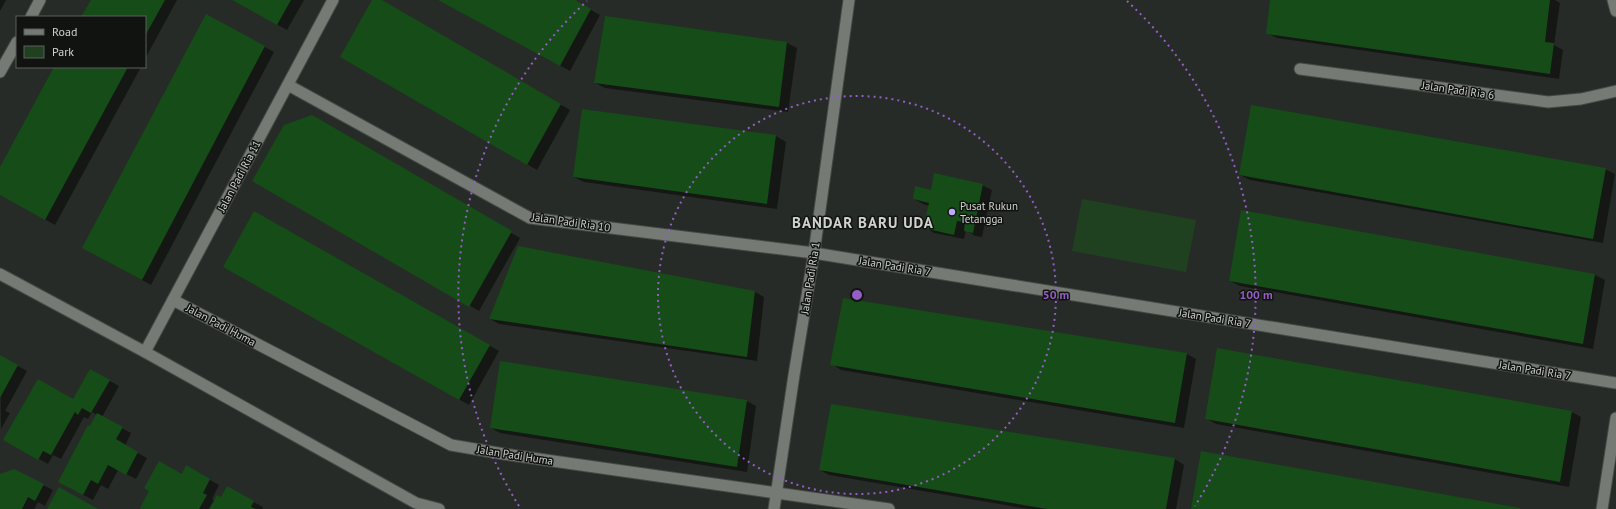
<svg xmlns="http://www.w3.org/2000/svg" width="1616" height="509" font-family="'PT Sans',sans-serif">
<rect width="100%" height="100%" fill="#272b27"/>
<!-- green -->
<path fill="#204120" d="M1082 199 1196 220 1186 272 1072 251Z"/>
<!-- shadow -->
<g fill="#0007">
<path d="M0 0H6L0 11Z"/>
<path d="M92 0H177L145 59V17H83Z"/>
<path d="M233 0H304L287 30Z"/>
<path d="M373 0H380L570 110 537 170 341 57Z"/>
<path d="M440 0H573L600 15 570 71Z"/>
<path d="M1271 0H1555L1560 3 1554 45 1563 50 1559 79 1277 38 1267 33Z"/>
<path d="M207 15 274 52 151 285 93 253Z"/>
<path d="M605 17 787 43 797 48 788 112 605 88 595 83Z"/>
<path d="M55 67H141L55 225 0 194V169Z"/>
<path d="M583 110 776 136 786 142 777 209 584 182 574 177Z"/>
<path d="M312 116 520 238 479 311 253 180Z"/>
<path d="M1605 169 1615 174 1603 243 1250 180 1240 175Z"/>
<path d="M982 185 992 190 982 237 975 236 966 230 964 239 934 233 925 227 929 206 923 204 914 199Z"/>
<path d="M255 212 499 351 469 405 225 266Z"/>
<path d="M1242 212 1595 275 1605 280 1593 349 1240 286 1230 281Z"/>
<path d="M755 292 764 297 757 361 499 324 490 319Z"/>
<path d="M1187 354 1196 359 1184 428 841 370 832 364Z"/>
<path d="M0 356 27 371 5 411 10 413 1 429Z"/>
<path d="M501 362 747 401 756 406 747 472 500 433 491 428Z"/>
<path d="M90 370 119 386 102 417 131 433 125 446 147 458 136 479 118 470 108 489 101 485 93 500 68 487 90 427 97 415 92 412 88 419 84 417 61 459 53 455 48 464 5 440 74 400Z"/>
<path d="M1572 412 1581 417 1569 487 1216 424 1206 418Z"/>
<path d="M1175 459 1184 465 1176 509H1028L829 475 820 470Z"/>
<path d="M187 467 219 485 212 499 215 501 221 498 227 488 263 507 262 509H144L182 476Z"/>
<path d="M0 476 43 485 53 490 45 506 38 502 34 509H0Z"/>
</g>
<!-- building -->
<g fill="#154c17">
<path d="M91 0H165L145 36V17H81Z"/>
<path d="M232 0H291L277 25Z"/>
<path d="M372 0H382L561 104 527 165 340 57Z"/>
<path d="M438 0H575L591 9 560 66Z"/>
<path d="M1270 0H1550L1545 42 1554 43 1550 74 1266 34Z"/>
<path d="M206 14 265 46 142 280 82 248Z"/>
<path d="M605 16 787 42 779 107 594 83Z"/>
<path d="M54 67H128L45 220 0 195V167Z"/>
<path d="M1251 105 1606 168 1593 239 1239 175Z"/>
<path d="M582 109 776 135 767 204 573 177Z"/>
<path d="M312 115 512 231 469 307 252 181 284 125Z"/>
<path d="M934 173 983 184 973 233 964 231 965 222 957 221 954 235 923 228 929 203 913 199 915 186 931 190Z"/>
<path d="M1241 210 1595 274 1583 344 1229 281Z"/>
<path d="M254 211 490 345 459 400 223 267Z"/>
<path d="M518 246 755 291 747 357 489 319Z"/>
<path d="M843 298 1187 353 1175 423 830 365Z"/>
<path d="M1217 348 1572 411 1560 482 1205 419Z"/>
<path d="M0 355 18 365 0 398Z"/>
<path d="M500 361 747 400 737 467 490 428Z"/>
<path d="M90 369 110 380 91 413 82 408 78 415 75 412 51 455 43 451 38 460 3 440 38 379 73 399Z"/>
<path d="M831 404 1175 458 1166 509H1047L819 470Z"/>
<path d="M97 413 123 427 116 439 138 452 126 475 108 465 98 484 91 480 83 495 58 482 88 425 90 426Z"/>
<path d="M1201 451 1520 508V509H1191Z"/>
<path d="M159 461 182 474 186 465 210 479 203 493 207 495 199 509H142L140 508 149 491 144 488Z"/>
<path d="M14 469 44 484 35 501 28 497 22 509H0V474Z"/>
<path d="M227 486 254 501 251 507 256 509H209L217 495 221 497Z"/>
<path d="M59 487 98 509H47Z"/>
</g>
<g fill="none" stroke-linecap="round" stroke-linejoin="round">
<defs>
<g id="minor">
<path d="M1613 0 1616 11"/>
<path d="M31 17 40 0"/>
<path d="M1300 69 1548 102 1581 99 1616 91"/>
<path d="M0 72 17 42"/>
<path d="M288 85 530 218 814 253 1616 383"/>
<path d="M0 274 145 352 416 503 439 509"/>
<path d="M173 300 451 445 504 454 889 509"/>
<path d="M145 352 333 0"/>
<path d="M774 509 794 375 814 253 849 0"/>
<path d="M1602 509 1616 418"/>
</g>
</defs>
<!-- minor casing -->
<use href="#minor" stroke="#454945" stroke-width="13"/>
<!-- minor -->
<use href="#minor" stroke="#757a75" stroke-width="11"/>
</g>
<!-- distance rings -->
<g fill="none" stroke="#945ec4" stroke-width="2" stroke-dasharray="2 4">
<circle cx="857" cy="295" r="199"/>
<path d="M519 506A399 399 0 0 1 587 1M1127 1A399 399 0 0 1 1195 506"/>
</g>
<!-- markers -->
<circle fill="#bbaaf6" stroke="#111311" stroke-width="1.5" cx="952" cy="212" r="4"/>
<g text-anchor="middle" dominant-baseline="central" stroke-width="3" stroke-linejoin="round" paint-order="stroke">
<!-- street labels -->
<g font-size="11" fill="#cfd2cf" stroke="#111311">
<text transform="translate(1458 90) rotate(8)">Jalan Padi Ria 6</text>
<text transform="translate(239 176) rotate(-62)">Jalan Padi Ria 11</text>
<text transform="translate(571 222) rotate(8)">Jalan Padi Ria 10</text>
<text transform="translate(895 266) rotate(9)">Jalan Padi Ria 7</text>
<text transform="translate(810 278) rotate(-81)">Jalan Padi Ria 1</text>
<text transform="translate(1215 318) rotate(9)">Jalan Padi Ria 7</text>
<text transform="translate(221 325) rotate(28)">Jalan Padi Huma</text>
<text transform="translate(1535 370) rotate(9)">Jalan Padi Ria 7</text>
<text transform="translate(515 455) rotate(9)">Jalan Padi Huma</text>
</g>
<!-- poi labels -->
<g font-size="11" fill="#cfd2cf" stroke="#111311" text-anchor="start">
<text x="960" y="206">Pusat Rukun<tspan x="960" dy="13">Tetangga</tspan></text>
</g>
<!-- district labels -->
<g font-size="15" font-weight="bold" letter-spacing="1" fill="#cfd2cf" stroke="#111311">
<text x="863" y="222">BANDAR BARU UDA</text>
</g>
</g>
<circle cx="857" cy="295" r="6" fill="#945ec4" stroke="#111311" stroke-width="2"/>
<g font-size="12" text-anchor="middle" font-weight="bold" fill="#945ec4" stroke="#111311" stroke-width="3" stroke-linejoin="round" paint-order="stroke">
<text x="1056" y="299">50 m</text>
<text x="1256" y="299">100 m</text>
</g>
<!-- legend -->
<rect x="16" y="16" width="130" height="52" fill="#111311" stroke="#5d5f5d"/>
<rect x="24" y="29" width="20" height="6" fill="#757a75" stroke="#5d5f5d"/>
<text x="52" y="36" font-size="12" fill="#cfd2cf">Road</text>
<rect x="24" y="46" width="20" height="12" fill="#204120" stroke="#5d5f5d"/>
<text x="52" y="56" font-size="12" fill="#cfd2cf">Park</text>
</svg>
